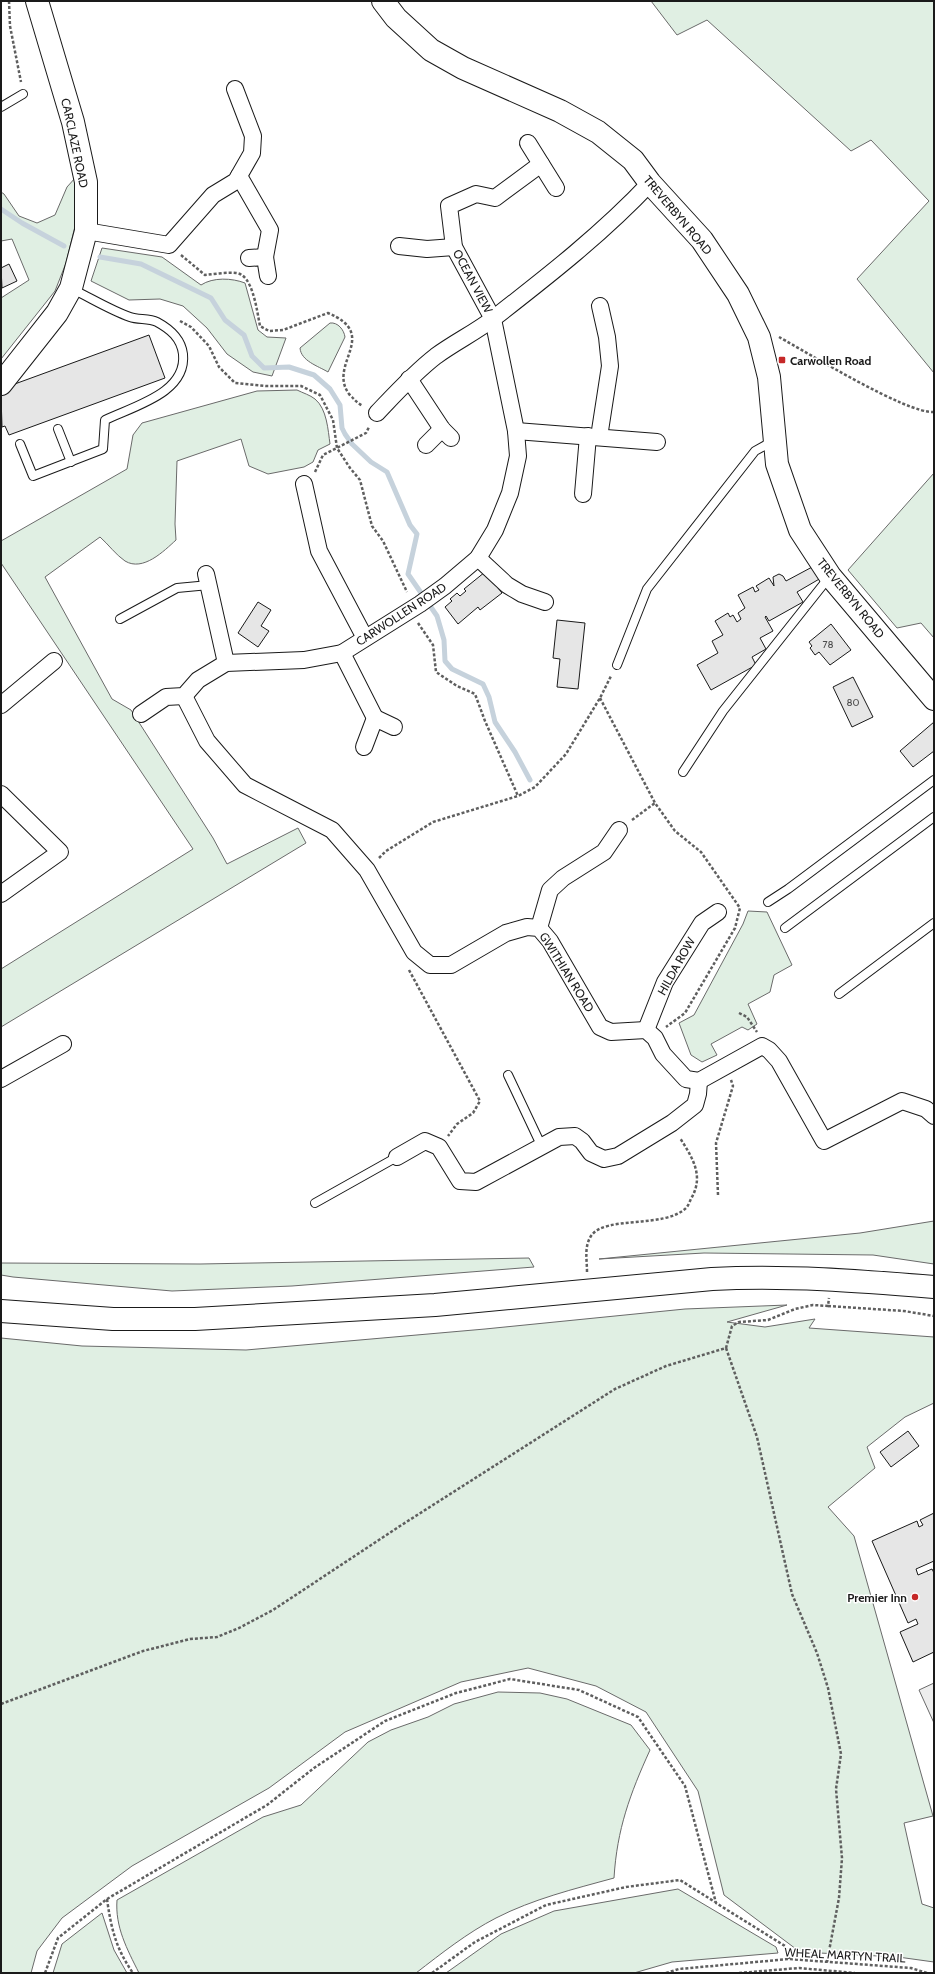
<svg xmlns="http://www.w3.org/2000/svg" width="935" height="1974" font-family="Cabin,sans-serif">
<rect width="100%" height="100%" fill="#fff"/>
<!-- green -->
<g fill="#e0efe3" stroke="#6a6a6a">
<path d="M651 1H934V373L857 279 929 201 871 140 851 151 707 20 677 35Z"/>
<path d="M76 177 77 218 66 263 55 291 1 359V298L29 280 12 239 1 241V192L4 194 19 216 37 223 55 215 67 187Z"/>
<path d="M102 248 162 257 201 285C213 277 232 278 245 283L258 330 267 337 286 338 272 376 253 372 227 354 207 328 183 306 160 299 129 300 91 281Z"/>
<path d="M330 323C338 322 344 330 345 337L328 372C318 366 301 361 300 348Z"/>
<path d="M297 390C303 393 310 395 315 399 327 409 328 430 330 444L318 450 313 462 304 467 268 474 249 466 241 439 177 461 175 524 176 540C164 551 143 572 125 561 116 555 108 544 100 537L45 577 112 699 131 710 213 838 227 864 298 828 306 843 1 1027V969L193 849 1 563V541L127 469 133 435 142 423 257 391Z"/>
<path d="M934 473V638L921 623 897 628 848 570Z"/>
<path d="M748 911 767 912 792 965 774 975 770 992 748 1004 757 1024 748 1030 742 1027 711 1044 717 1055 702 1062 691 1055 679 1023 694 1015 743 924Z"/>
<path d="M934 1221V1264L873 1255 704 1253 599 1259 860 1233Z"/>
<path d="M529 1258 534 1267 292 1286 172 1291 13 1277 1 1275V1263L200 1264Z"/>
<path d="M787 1305 727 1322 765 1327 815 1319 809 1328 934 1337V1403L905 1417 867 1447 875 1468 828 1507 854 1536 933 1816 904 1823 922 1904 934 1908V1962L898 1957 800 1952 724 1895 698 1791 646 1712 596 1686 528 1668 461 1682 345 1732 269 1788 132 1866 62 1918 37 1951 31 1973H1V1338L82 1346 246 1350 485 1329 685 1309Z"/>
<path d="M498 1692 540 1693 567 1699 631 1725 650 1750C630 1794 617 1829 614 1878 574 1889 533 1899 496 1918 467 1933 442 1953 416 1973H139C127 1949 115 1927 117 1900L263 1817 301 1805 368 1742 391 1730 428 1717 454 1704Z"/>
<path d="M678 1889 776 1947 778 1953 672 1962 634 1973H446L501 1934 554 1911Z"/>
<path d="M102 1913 114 1950 127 1973H53L62 1944Z"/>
</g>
<!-- parking -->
<path fill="#ededed" stroke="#6a6a6a" d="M934 1683V1723L919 1690Z"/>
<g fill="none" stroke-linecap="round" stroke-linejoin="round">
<!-- stream -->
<g stroke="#c6d2dc" stroke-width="5">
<path d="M1 209 22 223 64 246"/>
<path d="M100 257 141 264 211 298 225 320 244 335 252 356 264 368 289 367 314 375 330 389 340 405 342 428 345 434 352 444 371 462 387 472 410 525 417 534 408 574 437 616 444 640 445 661 452 669 483 684 489 697 495 722 515 752 530 780"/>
</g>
</g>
<!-- building -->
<g fill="#e6e6e6" stroke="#1a1a1a">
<path d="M9 264 17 281 2 288 1 268Z"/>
<path d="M149 335 165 378 9 435 5 426 2 427 1 396 12 385Z"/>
<path d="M814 566 821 578 797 592 803 602 769 621 766 616 765 617 773 631 760 638 766 649 752 657 756 665 711 690 697 665 718 653 712 641 723 635 715 621 728 613 730 617 733 615 737 622 741 619 738 613 745 608 738 595 753 587 755 592 759 590 756 586 769 578 774 586 773 577 779 574 783 576 786 581Z"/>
<path d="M485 572 502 593 480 610 478 607 458 624 445 607 452 601 450 599 457 593 460 596 466 591 464 589Z"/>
<path d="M258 602 271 610 261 626 269 631 258 647 238 633Z"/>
<path d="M557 620 585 623 578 689 557 687 560 659 553 658Z"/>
<path d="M831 624 851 650 830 665 819 652 815 655 810 648 812 646 809 642Z"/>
<path d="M853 677 873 717 852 727 833 687Z"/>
<path d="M934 722V751L913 767 900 751Z"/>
<path d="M908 1431 919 1446 891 1467 880 1452Z"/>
<path d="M934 1513V1561L916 1569 918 1575 932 1569 934 1573V1652L913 1662 900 1632 918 1624 916 1619 908 1623 872 1541 917 1521 919 1527 923 1525 920 1520Z"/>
</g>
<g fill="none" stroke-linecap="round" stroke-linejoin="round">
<defs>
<g id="lane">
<path d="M1 107 23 94"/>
<path d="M58 429 71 462"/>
<path d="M20 444 33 476 103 449 105 420C134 406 187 393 183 354 181 338 170 329 157 322 149 318 138 320 130 317 110 310 91 298 72 289"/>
<path d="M120 619 177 588 209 585"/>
<path d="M617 665 647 589 755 451 773 441"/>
<path d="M683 772 723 711 830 576"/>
<path d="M768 902 788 889 934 780"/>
<path d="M785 928 934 817"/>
<path d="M839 994 934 923"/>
<path d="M508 1075 542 1147"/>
<path d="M315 1203 397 1157"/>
</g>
<g id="street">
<path d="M528 143 556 188"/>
<path d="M239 176 270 230 265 257"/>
<path d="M86 231 169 245 213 195 236 181 252 153 253 136 235 89"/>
<path d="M399 246 427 249 454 247"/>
<path d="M249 258 265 257 268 276"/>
<path d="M409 379 442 429 451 438"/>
<path d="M377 413C396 393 414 373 436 356 455 342 476 332 494 318 548 276 603 233 650 183"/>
<path d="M516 431 657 442"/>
<path d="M599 437 610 366 607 337 600 306"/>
<path d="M426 445 442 429"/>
<path d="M304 484 319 551 365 638"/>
<path d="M583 494 588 436"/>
<path d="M478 558 507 585 522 594 545 602"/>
<path d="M206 574 226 663"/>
<path d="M342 653 375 718"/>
<path d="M184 696 207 741 245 785 332 830 367 870 414 952 430 965H451L506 933 527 927 539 928 550 941 600 1027 611 1032 646 1030 655 1038 663 1054 686 1079 699 1081 762 1046 769 1050 779 1061 824 1141 902 1101 926 1109 934 1116"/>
<path d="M1 705 54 661"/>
<path d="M141 714 166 697 184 696 198 680 226 663 304 660 342 653 420 604 445 586 478 558 495 530 510 493 518 456 516 431 493 319 454 247 449 206 476 194 495 198 541 164"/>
<path d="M364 747 375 718 394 727"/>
<path d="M1 794 60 852 1 894"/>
<path d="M539 928 550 890 563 878 604 852 619 830"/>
<path d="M646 1030 665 982 702 923 718 912"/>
<path d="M1 1079 63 1044"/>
<path d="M397 1157 425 1141 439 1147 460 1181 476 1182 559 1137 575 1136 582 1141 591 1153 604 1159 618 1156 672 1123 695 1105 698 1094 699 1081"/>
</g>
<g id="secondary">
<path d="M383 1 396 18 431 50 463 68 560 111 598 132 633 160 650 183 702 240 738 294 759 337 769 377 777 464 800 530 830 576 934 699"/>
<path d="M1 384 57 313 71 288 86 231V182L73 122 37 1"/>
</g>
<path id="highway" d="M1 1311 113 1319H195L435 1305 712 1279C786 1275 860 1281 934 1287"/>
</defs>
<!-- lane casing -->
<use href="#lane" stroke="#1a1a1a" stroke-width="10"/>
<!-- street casing -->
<use href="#street" stroke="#1a1a1a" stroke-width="18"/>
<!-- secondary casing -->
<use href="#secondary" stroke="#1a1a1a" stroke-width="24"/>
<!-- highway casing -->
<use href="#highway" stroke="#1a1a1a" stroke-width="24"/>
<!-- path -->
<g stroke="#5f5f5f" stroke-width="2.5" stroke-dasharray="3 2" stroke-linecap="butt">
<path d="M9 1 10 26 21 82"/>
<path d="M181 255 205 275C215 274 226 272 236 273 253 274 257 312 260 326L269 331 283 330 328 313C381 335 327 364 349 394 354 399 357 403 363 406"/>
<path d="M180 321 191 327 209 346 219 367 235 383 266 386H301L320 395 333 420 337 448 350 468 360 480 372 526 383 541 407 592"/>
<path d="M779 337C808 353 907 414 934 412"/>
<path d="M315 472 323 455 366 433 369 427"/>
<path d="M418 623 433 645 436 672 457 686 475 694 485 721 518 796"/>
<path d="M600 698 655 803 675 831 701 852 740 908 735 928 685 1013 666 1027"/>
<path d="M632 820 655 803"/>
<path d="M379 858 386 851 433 822 518 796 535 787 566 754 600 698 611 676"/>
<path d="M409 970 480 1101 473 1113 457 1124 448 1136"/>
<path d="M739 1013 747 1017 757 1032"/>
<path d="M718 1195 716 1143 733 1086 731 1080"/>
<path d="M587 1272C587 1259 584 1247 591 1236 605 1215 664 1229 686 1208 689 1205 690 1200 692 1197 704 1175 692 1157 680 1138"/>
<path d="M828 1306 904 1311 934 1316"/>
<path d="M726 1348 757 1437 792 1594 817 1653 828 1688 841 1754 836 1789 842 1858 839 1898 827 1962"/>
<path d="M1 1704 143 1651 190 1639 217 1637 239 1628 273 1610 400 1526 615 1389 666 1366 726 1348 732 1326 739 1322 768 1320 795 1309 813 1305 828 1306 829 1298"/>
<path d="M107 1899C111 1928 116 1949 133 1973"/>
<path d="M45 1973 58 1938 107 1899 267 1805 314 1768 385 1721 456 1693 510 1679 579 1690 638 1717 685 1786 716 1903 785 1946 789 1959"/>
<path d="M432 1973 475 1942 546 1905 626 1887 680 1880 715 1902"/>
<path d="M666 1973 679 1969 789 1959 911 1968 927 1973"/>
<path d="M739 1973 799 1968 855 1973"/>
</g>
<!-- lane -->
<use href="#lane" stroke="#fff" stroke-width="8"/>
<!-- street -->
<use href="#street" stroke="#fff" stroke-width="16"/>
<!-- secondary -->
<use href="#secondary" stroke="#fff" stroke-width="22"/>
<!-- highway -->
<use href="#highway" stroke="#fff" stroke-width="22"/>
</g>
<!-- markers -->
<g fill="#c62828" stroke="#fff" stroke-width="1.5">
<rect x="778" y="356" width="8" height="8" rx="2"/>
<circle cx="915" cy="1597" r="4"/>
</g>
<g text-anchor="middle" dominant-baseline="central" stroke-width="3" stroke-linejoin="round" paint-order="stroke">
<!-- number labels -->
<g font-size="10" fill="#4d4d4d">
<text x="828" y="644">78</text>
<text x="853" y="702">80</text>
</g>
<!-- street labels -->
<g font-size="12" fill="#1a1a1a" stroke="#fff">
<text transform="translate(75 143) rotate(78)">CARCLAZE ROAD</text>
<text transform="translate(678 215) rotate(50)">TREVERBYN ROAD</text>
<text transform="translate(473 281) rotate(62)">OCEAN VIEW</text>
<text transform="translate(851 598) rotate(51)">TREVERBYN ROAD</text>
<text transform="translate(401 614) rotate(-33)">CARWOLLEN ROAD</text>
<text transform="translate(676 966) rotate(-61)">HILDA ROW</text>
<text transform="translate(567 972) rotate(58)">GWITHIAN ROAD</text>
<text transform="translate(845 1955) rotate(3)">WHEAL MARTYN TRAIL</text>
</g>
<!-- poi labels -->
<g font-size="12" font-weight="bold" fill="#1a1a1a" stroke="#fff" text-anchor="start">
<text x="790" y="360">Carwollen Road</text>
<text x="907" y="1597" text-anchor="end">Premier Inn</text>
</g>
</g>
<!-- border -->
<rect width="935" height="1974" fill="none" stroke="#1a1a1a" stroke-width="4"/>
</svg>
